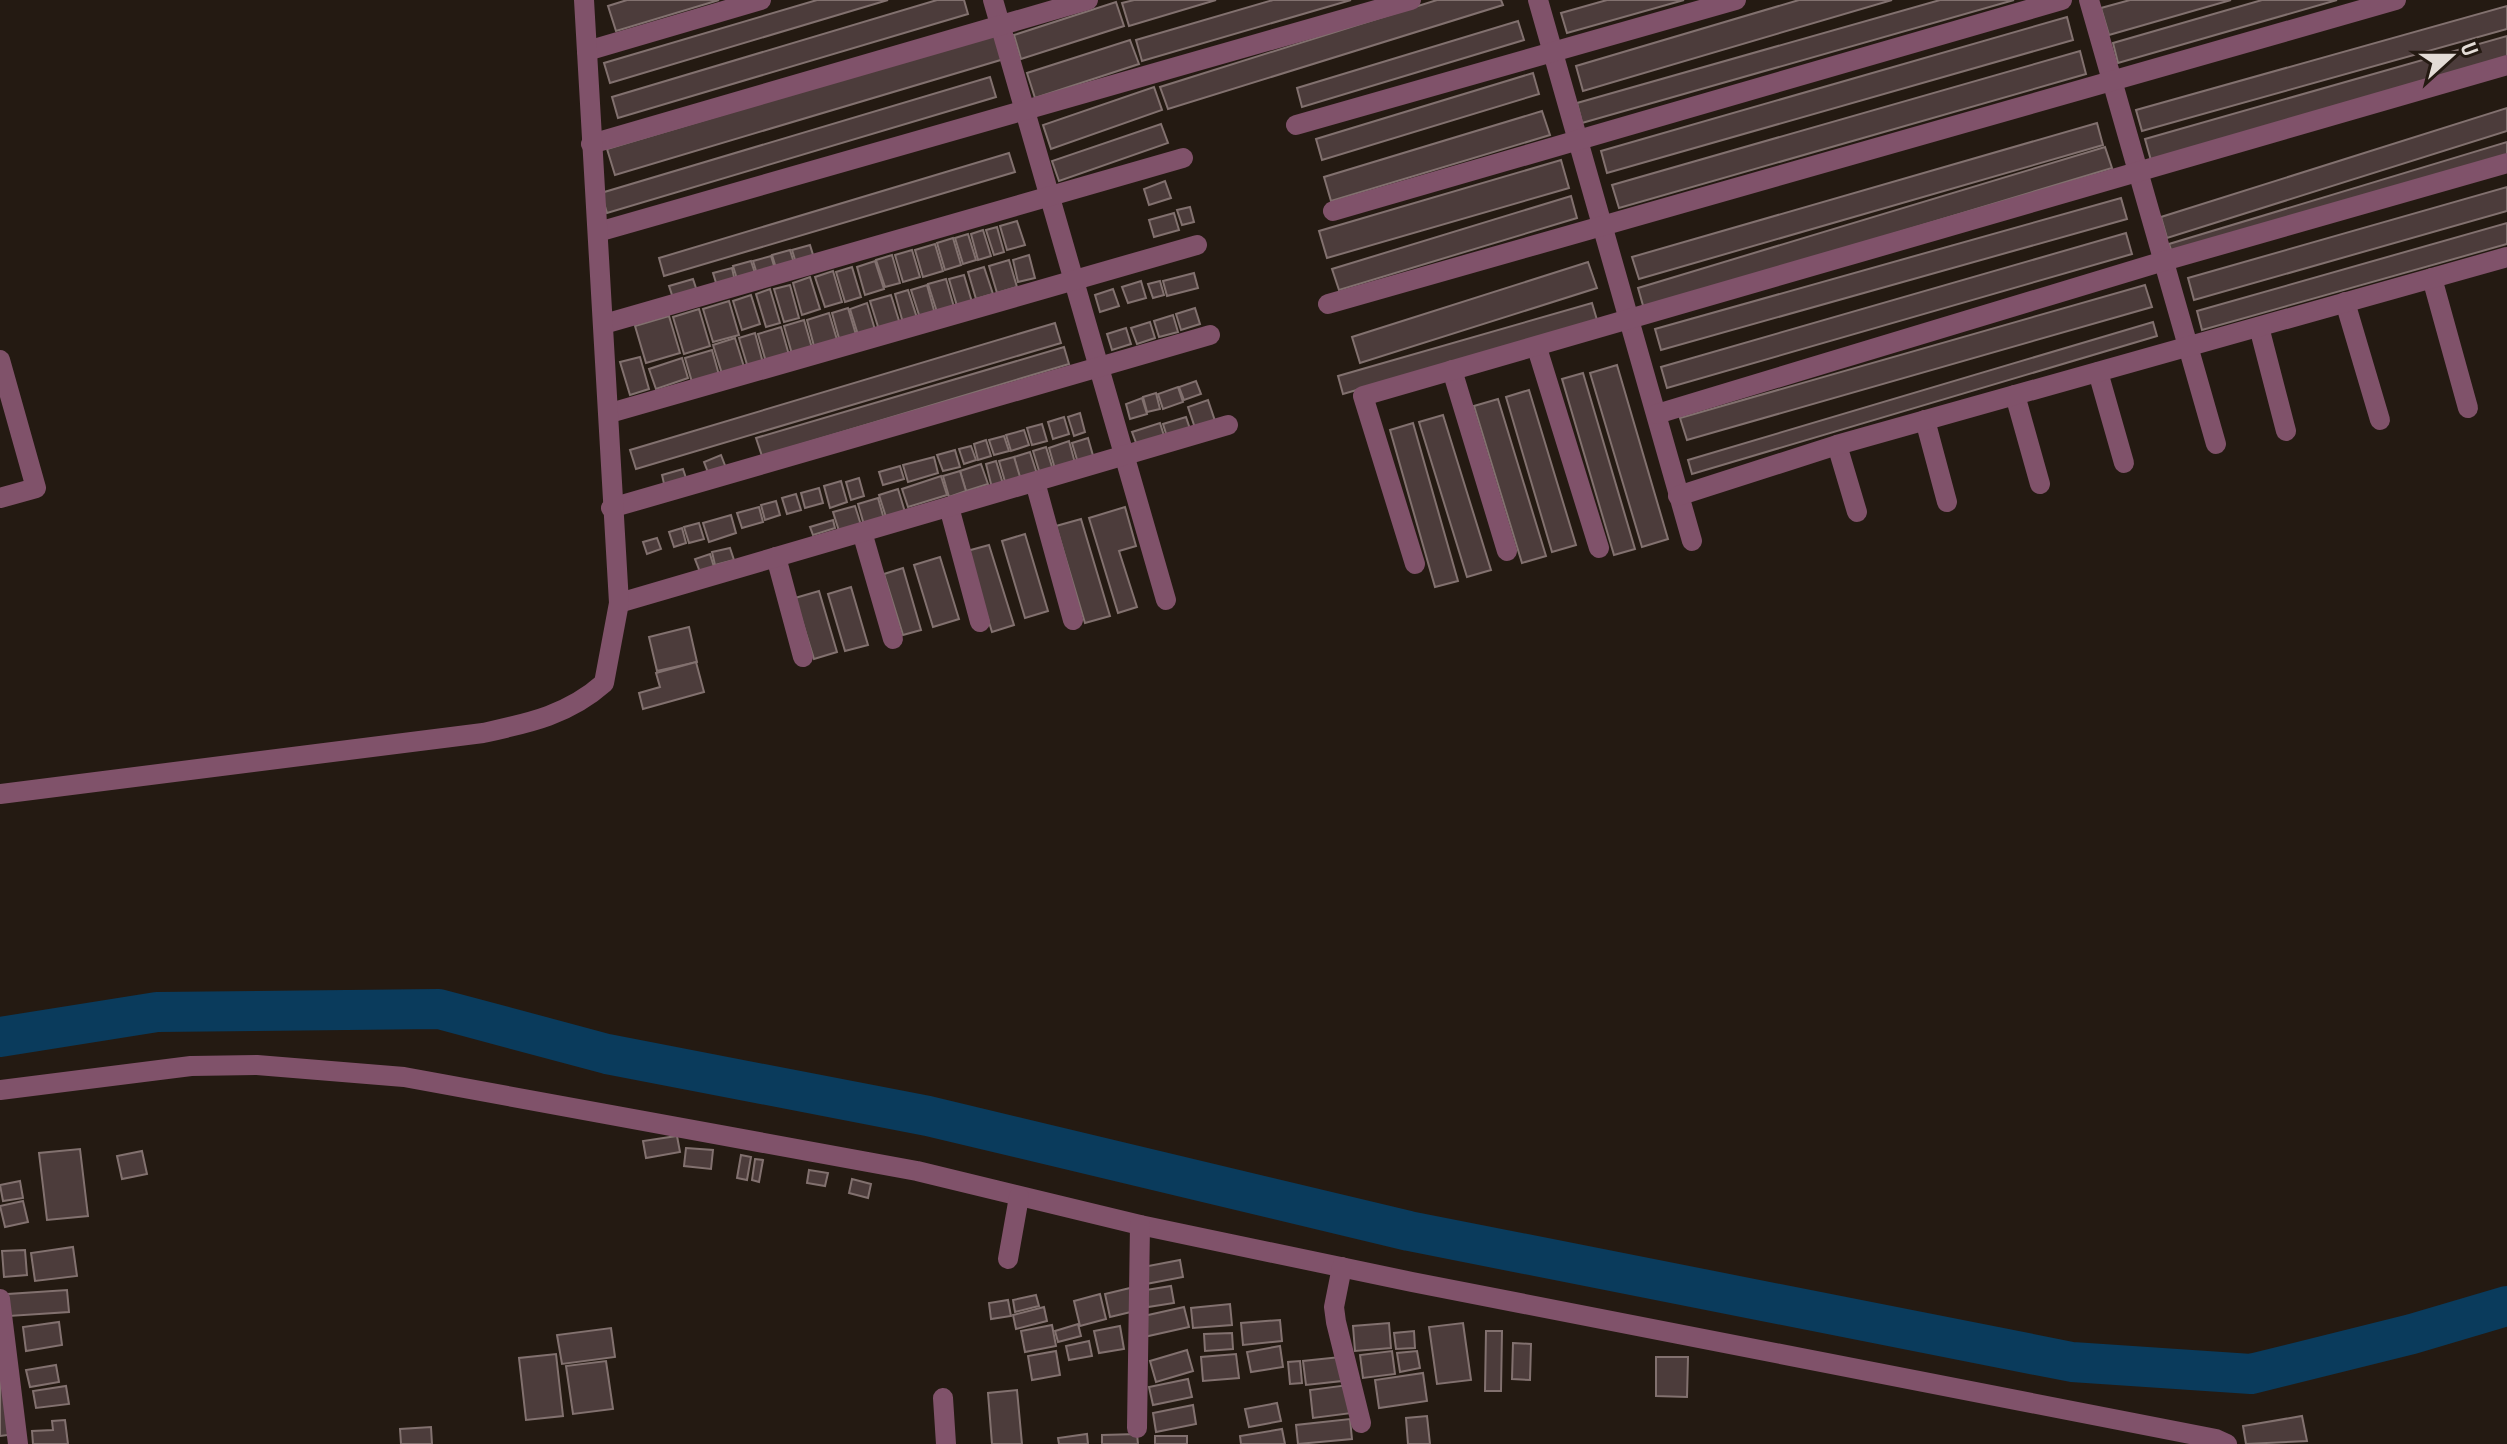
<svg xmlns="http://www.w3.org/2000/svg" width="2507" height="1444" font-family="'PT Sans Narrow',sans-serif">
<rect width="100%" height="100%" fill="#241a12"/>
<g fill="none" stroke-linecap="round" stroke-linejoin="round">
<!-- river -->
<path stroke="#0a3b5c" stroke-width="40" d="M0 1037 157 1012 439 1009 607 1054 928 1116 1409 1231 2072 1362 2251 1374 2412 1334 2507 1306"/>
</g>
<!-- building -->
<g fill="#4c3c3b" stroke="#82716f" stroke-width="2">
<path d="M627 0H719L616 31 608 6Z"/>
<path d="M817 0H888L610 83 604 63Z"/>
<path d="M937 0H964L968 14 618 118 612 97Z"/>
<path d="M1134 0H1216L1129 26 1122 3Z"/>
<path d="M1273 0H1351L1142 61 1136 40Z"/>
<path d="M1437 0H1501L1503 5 1168 109 1160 87Z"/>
<path d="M1607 0H1684L1567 33 1561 13Z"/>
<path d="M1799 0H1892L1583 91 1576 66Z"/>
<path d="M1940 0H2014L1582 123 1577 103Z"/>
<path d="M2130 0H2231L2109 35 2101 8Z"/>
<path d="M2262 0H2337L2118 63 2113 43Z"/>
<path d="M1116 2 1124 26 1021 59 1014 35Z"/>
<path d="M2507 6V29L2142 131 2136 110Z"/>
<path d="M2067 17 2073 40 1607 173 1601 151Z"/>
<path d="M1518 21 1524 40 1302 107 1297 88Z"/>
<path d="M996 33 1004 59 615 175 607 149Z"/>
<path d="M2507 36V64L2152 164 2145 139Z"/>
<path d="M1130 40 1139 64 1035 98 1027 73Z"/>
<path d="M2080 51 2086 74 1619 208 1612 185Z"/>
<path d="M1533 73 1539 94 1322 160 1316 139Z"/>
<path d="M990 77 996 97 607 213 601 193Z"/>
<path d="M1154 87 1162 110 1051 149 1043 125Z"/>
<path d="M2507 108V131L2167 238 2161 217Z"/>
<path d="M1542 111 1550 135 1331 201 1324 177Z"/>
<path d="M2097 123 2103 145 1639 279 1632 257Z"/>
<path d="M1161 124 1168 143 1059 181 1052 161Z"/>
<path d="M2507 142V161L2175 261 2169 244Z"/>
<path d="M2105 147 2112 168 1644 309 1638 288Z"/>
<path d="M1009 153 1015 172 664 276 659 258Z"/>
<path d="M1561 160 1569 188 1327 258 1319 231Z"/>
<path d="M1165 181 1171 198 1149 205 1144 189Z"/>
<path d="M2507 187V211L2194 300 2188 278Z"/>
<path d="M1571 196 1577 218 1339 290 1332 269Z"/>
<path d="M2121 198 2127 219 1661 350 1655 329Z"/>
<path d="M1190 207 1194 222 1182 225 1177 210Z"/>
<path d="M1174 213 1179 230 1154 237 1149 220Z"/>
<path d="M1017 221 1025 245 1007 250 1000 226Z"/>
<path d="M2507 223V244L2202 330 2197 311Z"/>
<path d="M997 227 1004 252 994 255 986 230Z"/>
<path d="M983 230 991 256 978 260 971 234Z"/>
<path d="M2126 233 2132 254 1667 388 1661 367Z"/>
<path d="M968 234 976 260 963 264 955 238Z"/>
<path d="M953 238 961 265 945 270 937 243Z"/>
<path d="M935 244 943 271 923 277 915 250Z"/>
<path d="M810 245 814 258 796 263 792 250Z"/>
<path d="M790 250 794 263 776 268 772 255Z"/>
<path d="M912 250 920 277 903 282 895 255Z"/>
<path d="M892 255 900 283 885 287 876 260Z"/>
<path d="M1029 255 1035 278 1018 282 1013 260Z"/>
<path d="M771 256 775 269 757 274 753 261Z"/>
<path d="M1009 260 1017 287 997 293 989 266Z"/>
<path d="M751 261 755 273 737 279 733 266Z"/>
<path d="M875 261 884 289 865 295 857 267Z"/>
<path d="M1588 262 1597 288 1360 363 1352 337Z"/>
<path d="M852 267 861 297 845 302 836 272Z"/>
<path d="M984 267 993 294 976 299 968 272Z"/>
<path d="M732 268 735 281 717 286 713 273Z"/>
<path d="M833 271 842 302 825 307 815 277Z"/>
<path d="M1194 273 1198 288 1167 296 1163 281Z"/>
<path d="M964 275 972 302 957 306 949 279Z"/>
<path d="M810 277 820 309 802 315 793 283Z"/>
<path d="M693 279 698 294 674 301 669 286Z"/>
<path d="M946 279 954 307 937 312 928 284Z"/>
<path d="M1141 281 1146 298 1128 303 1122 287Z"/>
<path d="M1160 281 1164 295 1153 298 1148 284Z"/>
<path d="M790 285 799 318 784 322 774 289Z"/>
<path d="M927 285 935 314 920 318 911 290Z"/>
<path d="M2145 285 2152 307 1687 440 1680 418Z"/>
<path d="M770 289 780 323 766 327 756 294Z"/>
<path d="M1113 289 1119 306 1100 312 1095 295Z"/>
<path d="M908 290 917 318 903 323 895 294Z"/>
<path d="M751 295 760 324 742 330 733 301Z"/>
<path d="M891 295 900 324 879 330 870 301Z"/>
<path d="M729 301 739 335 713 342 703 309Z"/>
<path d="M867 303 876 333 859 338 850 309Z"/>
<path d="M1592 303 1597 320 1343 394 1338 376Z"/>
<path d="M848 308 857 338 840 342 832 313Z"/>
<path d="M1195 308 1200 324 1181 330 1176 314Z"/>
<path d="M699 309 710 346 684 354 673 317Z"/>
<path d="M829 313 838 343 815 350 807 320Z"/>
<path d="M1173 315 1178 332 1159 337 1154 321Z"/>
<path d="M669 316 680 353 646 363 635 326Z"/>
<path d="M804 320 812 348 792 354 784 326Z"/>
<path d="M1150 322 1155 338 1137 344 1131 328Z"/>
<path d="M2153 322 2157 336 1692 474 1688 460Z"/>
<path d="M1055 323 1061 343 636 469 630 450Z"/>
<path d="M781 327 789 355 766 362 758 334Z"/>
<path d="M1126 328 1131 344 1112 350 1107 334Z"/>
<path d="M755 333 763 363 748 368 739 338Z"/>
<path d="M735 338 745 370 723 377 713 345Z"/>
<path d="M1064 347 1069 364 762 456 756 438Z"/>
<path d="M712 350 719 375 692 382 685 358Z"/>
<path d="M640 357 649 389 630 395 620 362Z"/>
<path d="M682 358 688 378 656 389 649 369Z"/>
<path d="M1617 365 1668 539 1642 547 1590 373Z"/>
<path d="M1583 373 1635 549 1614 555 1562 379Z"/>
<path d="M1196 381 1201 394 1184 400 1179 387Z"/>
<path d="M1178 387 1183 402 1163 409 1158 394Z"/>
<path d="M1529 390 1576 545 1552 552 1506 397Z"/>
<path d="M1156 393 1160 409 1147 412 1143 397Z"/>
<path d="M1142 398 1147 414 1130 419 1126 404Z"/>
<path d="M1498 399 1546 556 1522 563 1474 406Z"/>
<path d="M1208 400 1216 424 1196 431 1188 407Z"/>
<path d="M1080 413 1085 432 1074 436 1068 417Z"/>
<path d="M1443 415 1491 570 1467 577 1419 422Z"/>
<path d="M1064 417 1069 434 1053 439 1048 422Z"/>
<path d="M1186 417 1191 432 1168 440 1163 424Z"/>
<path d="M1160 423 1165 439 1138 448 1132 432Z"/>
<path d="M1413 423 1458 581 1435 587 1390 430Z"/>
<path d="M1042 424 1047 441 1032 445 1027 428Z"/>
<path d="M1024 430 1029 445 1011 451 1006 435Z"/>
<path d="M1004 436 1009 451 994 455 989 440Z"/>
<path d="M1088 438 1094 459 1078 463 1072 443Z"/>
<path d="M986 440 991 456 978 460 974 444Z"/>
<path d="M1069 441 1075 463 1055 469 1049 448Z"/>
<path d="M971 446 976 460 964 464 959 449Z"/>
<path d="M1046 447 1053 470 1040 474 1033 451Z"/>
<path d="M955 450 960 467 943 471 937 455Z"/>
<path d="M1030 452 1037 474 1020 480 1014 457Z"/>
<path d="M721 455 726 468 709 475 704 462Z"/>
<path d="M934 457 938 473 908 482 903 465Z"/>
<path d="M1014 457 1021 480 1006 485 999 461Z"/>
<path d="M996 461 1003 484 992 488 986 464Z"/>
<path d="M981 464 988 484 966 491 960 471Z"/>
<path d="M900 466 904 479 883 485 879 472Z"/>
<path d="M683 469 687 481 665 488 662 475Z"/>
<path d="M960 471 966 491 949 497 943 476Z"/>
<path d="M941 476 947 495 908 507 902 489Z"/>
<path d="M859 478 864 496 851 500 846 482Z"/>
<path d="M841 481 847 502 830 508 824 486Z"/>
<path d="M819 488 823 503 805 508 801 493Z"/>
<path d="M898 489 905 512 886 517 879 495Z"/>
<path d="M796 494 801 510 787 514 782 498Z"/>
<path d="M878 498 884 519 864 525 858 504Z"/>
<path d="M776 501 780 515 765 520 761 505Z"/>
<path d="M855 506 861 525 839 531 833 512Z"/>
<path d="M759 507 763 522 742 528 737 513Z"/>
<path d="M1125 507 1136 546 1119 551 1137 607 1118 613 1089 518Z"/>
<path d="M731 515 736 533 709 542 703 523Z"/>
<path d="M1081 519 1110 616 1085 623 1056 526Z"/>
<path d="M833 520 835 528 813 535 810 527Z"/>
<path d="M699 523 704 539 689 543 684 527Z"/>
<path d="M682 528 686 543 674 547 669 532Z"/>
<path d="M1025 534 1048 611 1025 618 1002 541Z"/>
<path d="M657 538 661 549 647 554 643 542Z"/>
<path d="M989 545 1014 625 992 632 967 551Z"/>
<path d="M730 548 734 560 715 565 712 552Z"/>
<path d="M710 554 714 567 700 572 695 559Z"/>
<path d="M940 557 959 619 933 627 914 565Z"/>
<path d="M903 568 921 630 903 635 884 574Z"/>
<path d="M851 587 868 645 845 651 828 594Z"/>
<path d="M819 591 837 652 814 659 795 598Z"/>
<path d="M689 627 697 662 657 671 649 637Z"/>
<path d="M696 662 704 692 643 709 639 693 660 687 656 673Z"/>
<path d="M677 1136 680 1152 646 1158 643 1141Z"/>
<path d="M686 1148 713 1150 711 1169 684 1166Z"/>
<path d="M80 1149 88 1216 47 1220 39 1153Z"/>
<path d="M142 1151 147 1174 122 1179 117 1156Z"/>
<path d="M741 1155 751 1157 747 1180 737 1178Z"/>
<path d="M755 1159 763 1160 759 1182 752 1180Z"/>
<path d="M809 1170 828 1173 825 1186 807 1183Z"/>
<path d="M852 1179 871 1184 868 1198 849 1193Z"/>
<path d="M20 1181 23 1198 3 1201 0 1185Z"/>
<path d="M23 1201 28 1222 5 1227 0 1206Z"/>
<path d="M73 1247 77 1276 35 1281 31 1253Z"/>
<path d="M25 1250 27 1275 4 1277 2 1251Z"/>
<path d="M1180 1260 1183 1277 1146 1284 1143 1267Z"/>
<path d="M1171 1286 1174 1303 1148 1307 1146 1290Z"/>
<path d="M1130 1288 1135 1311 1110 1317 1105 1294Z"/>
<path d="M67 1290 69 1312 9 1316 8 1294Z"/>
<path d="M1100 1294 1106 1319 1080 1326 1074 1301Z"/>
<path d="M1036 1295 1039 1306 1015 1312 1013 1300Z"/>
<path d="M1008 1300 1011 1316 991 1319 989 1303Z"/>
<path d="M1230 1304 1232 1325 1193 1328 1191 1308Z"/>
<path d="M1044 1307 1047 1321 1016 1329 1013 1315Z"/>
<path d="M1184 1307 1189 1327 1144 1337 1139 1317Z"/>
<path d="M1280 1320 1282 1341 1243 1345 1241 1323Z"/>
<path d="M59 1322 62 1345 26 1351 23 1327Z"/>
<path d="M1389 1323 1391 1348 1355 1351 1353 1326Z"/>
<path d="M1463 1323 1471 1380 1437 1384 1429 1327Z"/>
<path d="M1078 1324 1081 1336 1058 1342 1055 1331Z"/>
<path d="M1052 1325 1056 1346 1025 1352 1021 1331Z"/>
<path d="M1120 1326 1124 1349 1099 1353 1094 1331Z"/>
<path d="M611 1328 615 1357 562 1364 557 1335Z"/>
<path d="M1414 1331 1415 1348 1396 1349 1394 1333Z"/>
<path d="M1486 1331H1502L1501 1391H1485Z"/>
<path d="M1232 1333 1233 1349 1205 1351 1204 1334Z"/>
<path d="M1089 1341 1092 1356 1069 1360 1066 1346Z"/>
<path d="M1513 1343 1531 1344 1530 1380 1512 1379Z"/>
<path d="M1280 1346 1283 1367 1251 1372 1247 1352Z"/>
<path d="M1187 1350 1193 1371 1156 1382 1150 1361Z"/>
<path d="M1056 1351 1060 1375 1032 1380 1028 1356Z"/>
<path d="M1392 1351 1395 1374 1363 1378 1360 1355Z"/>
<path d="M1417 1351 1420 1368 1400 1372 1397 1353Z"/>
<path d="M556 1354 563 1416 526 1420 519 1358Z"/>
<path d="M1236 1354 1239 1378 1203 1381 1201 1357Z"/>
<path d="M1340 1357 1342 1381 1306 1385 1303 1361Z"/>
<path d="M1656 1357H1688L1687 1397 1656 1396Z"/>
<path d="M606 1361 613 1409 573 1414 566 1366Z"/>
<path d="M1300 1361 1302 1383 1290 1384 1288 1362Z"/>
<path d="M56 1365 59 1382 30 1387 26 1370Z"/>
<path d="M0 1368 16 1434 0 1436Z"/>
<path d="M1423 1373 1427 1401 1379 1408 1375 1380Z"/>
<path d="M1188 1379 1192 1397 1153 1405 1149 1387Z"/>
<path d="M1348 1385 1352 1413 1313 1418 1310 1390Z"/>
<path d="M66 1386 69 1404 36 1408 33 1391Z"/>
<path d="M1017 1390 1022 1444H992L988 1393Z"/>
<path d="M1277 1403 1281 1421 1249 1427 1245 1409Z"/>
<path d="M1193 1405 1196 1424 1156 1432 1153 1413Z"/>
<path d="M1427 1416 1430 1444H1408L1406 1418Z"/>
<path d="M2302 1416 2307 1441 2246 1444 2243 1426Z"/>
<path d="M1350 1419 1352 1439 1298 1444 1296 1425Z"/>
<path d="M65 1420 68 1444H33L32 1431 53 1430 52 1421Z"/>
<path d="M431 1427 432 1444H401L400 1429Z"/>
<path d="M1282 1429 1285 1444H1241L1240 1436Z"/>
<path d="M1087 1434 1088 1444H1059L1058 1438Z"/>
<path d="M1137 1434 1138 1444H1102V1435Z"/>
<rect x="1155" y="1436" width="32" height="8"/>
</g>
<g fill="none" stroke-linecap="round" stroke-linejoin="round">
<!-- minor -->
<g stroke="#80526a" stroke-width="20">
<path d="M993 0 1166 600"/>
<path d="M1538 0 1692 541"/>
<path d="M2089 0 2216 444"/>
<path d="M587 51 761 0"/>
<path d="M1296 125 1736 0"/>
<path d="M591 144 1088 0"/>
<path d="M1333 211 2062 0"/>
<path d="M598 232 1411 0"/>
<path d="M2432 278 2468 408"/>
<path d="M2345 302 2380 420"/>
<path d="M1328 304 2396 0"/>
<path d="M604 324 1183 158"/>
<path d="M2259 327 2286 431"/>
<path d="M1537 348 1599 548"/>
<path d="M0 360 36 488 0 498"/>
<path d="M1452 370 1507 551"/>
<path d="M2098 372 2124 463"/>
<path d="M2015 395 2040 484"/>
<path d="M610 413 1197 245"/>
<path d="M1657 414 2164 261 2507 163"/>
<path d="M1925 420 1947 502"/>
<path d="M1837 445 1857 512"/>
<path d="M1035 482 1073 620"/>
<path d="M1678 496 1837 445 2507 257"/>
<path d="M949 507 980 622"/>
<path d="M611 508 1210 335"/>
<path d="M862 532 893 639"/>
<path d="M776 557 803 657"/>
<path d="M1415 564 1363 396 2507 65"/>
<path d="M619 603 1228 425"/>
<path d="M0 794 483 733C529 723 568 715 604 683L619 603 584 0"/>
<path d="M0 1090 191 1066 257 1065 404 1077 917 1171 1140 1225 1412 1282 2216 1439 2227 1444"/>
<path d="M1008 1259 1019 1197"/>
<path d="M1342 1267 1334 1307 1336 1322 1361 1423"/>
<path d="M0 1299 18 1444"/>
<path d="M943 1398 946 1444"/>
<path d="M1137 1428 1140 1225"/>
</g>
</g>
<!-- north arrow -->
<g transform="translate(2451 56) rotate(69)" stroke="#241a12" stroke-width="6" paint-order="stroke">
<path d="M0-6L14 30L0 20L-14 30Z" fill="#e3dcd6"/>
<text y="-12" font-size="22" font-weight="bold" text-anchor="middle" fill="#e3dcd6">U</text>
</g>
</svg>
